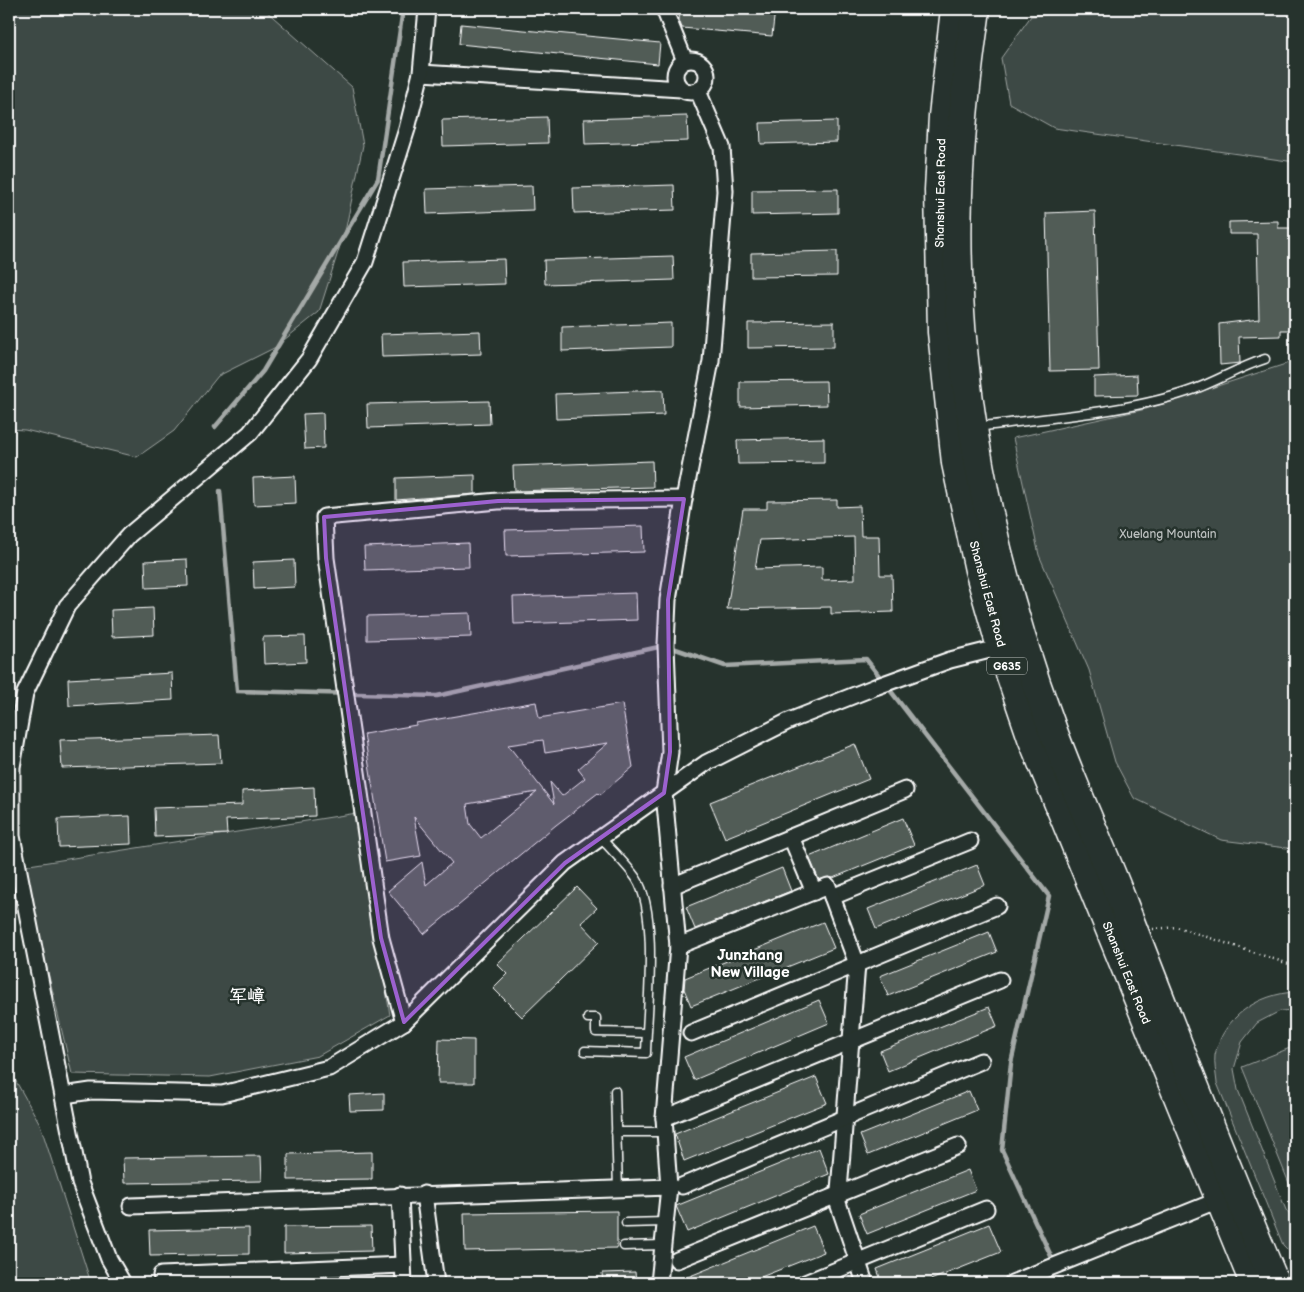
<svg xmlns="http://www.w3.org/2000/svg" width="1304" height="1292" font-family="'Balsamiq Sans','LXGW WenKai TC',sans-serif">
<rect width="100%" height="100%" fill="#26332d"/>
<filter id="ink" filterUnits="userSpaceOnUse"><feTurbulence type="fractalNoise" baseFrequency=".02" numOctaves="2"/><feDisplacementMap in="SourceGraphic" scale="10" xChannelSelector="R" yChannelSelector="G"/><feConvolveMatrix kernelMatrix="1 2 1 2 8 2 1 2 1" color-interpolation-filters="sRGB"/></filter>
<g filter="url(#ink)">
<!-- green -->
<g fill="#3e4944" stroke="#9ea4a2">
<path d="M9 9H264L352 87 363 145 346 227 319 312 274 348 218 376 174 431 137 457 25 430 9 429Z"/>
<path d="M1104 9H1295V162L1054 128 1009 103 1001 58 1031 16Z"/>
<path d="M1295 361V849L1221 840 1134 798 1115 762 1089 670 1039 555 1013 438 1146 409Z"/>
<path d="M357 813 390 1015 318 1056 210 1077 72 1074 23 866Z"/>
<path d="M1295 992V1010L1280 1011 1257 1023 1242 1042 1234 1069 1238 1090 1286 1210 1295 1222V1257L1283 1245 1217 1083C1216 1074 1214 1063 1215 1055 1223 1017 1258 994 1295 992Z"/>
<path d="M1295 1046V1198L1242 1067Z"/>
<path d="M9 1069 40 1124 91 1283H9Z"/>
</g>
<g fill="none" stroke-linecap="round" stroke-linejoin="round">
<!-- stream -->
<g stroke="#a4a9a7" stroke-width="4.5">
<path d="M215 427 263 371 378 179 403 9"/>
<path d="M220 491 237 691 437 696 663 646"/>
<path d="M670 647 725 666 866 659 1049 896 1011 1063 1002 1150 1051 1256"/>
<path d="M1059 1279 1061 1283"/>
</g>
</g>
<!-- building -->
<g fill="#515c57" stroke="#fff" fill-rule="evenodd">
<path d="M680 9H775L772 36 682 28 679 20Z"/>
<path d="M461 24 660 43 658 64 459 44Z"/>
<path d="M687 116 688 141 585 144 584 119Z"/>
<path d="M547 117 548 143 443 146 442 120Z"/>
<path d="M837 121V142L761 144 760 123Z"/>
<path d="M674 185 675 210 574 213 573 188Z"/>
<path d="M532 186 533 210 427 214 426 189Z"/>
<path d="M838 189V213L752 215V190Z"/>
<path d="M1095 211 1099 370 1050 371 1046 213Z"/>
<path d="M1278 221V228H1295V330H1281V336L1239 337 1240 363 1220 365 1219 324 1259 319 1257 234H1229V222Z"/>
<path d="M837 251V276L751 277V253Z"/>
<path d="M673 256 674 280 545 284 544 260Z"/>
<path d="M504 259 505 284 404 287 403 262Z"/>
<path d="M834 322V347L748 348V323Z"/>
<path d="M671 323V347L562 351V327Z"/>
<path d="M480 331 481 354 382 357 381 334Z"/>
<path d="M1137 375 1138 395 1094 396V377Z"/>
<path d="M826 381 827 405 740 407V382Z"/>
<path d="M663 390 664 415 556 419 555 394Z"/>
<path d="M489 401 490 424 368 428 367 404Z"/>
<path d="M323 413 324 448 305 449 303 414Z"/>
<path d="M824 438V463L738 464 737 440Z"/>
<path d="M652 461 653 487 514 491 513 466Z"/>
<path d="M475 475V494L396 500V478Z"/>
<path d="M295 476 296 503 254 505 253 478Z"/>
<path d="M837 500V507L860 506 861 536H879L880 575H892L893 612 831 614V607L727 609 743 509H767V501ZM854 537 855 579 822 580V567L755 569 760 540Z"/>
<path d="M643 526 644 552 506 556 505 530Z"/>
<path d="M468 543 469 567 365 570 364 547Z"/>
<path d="M187 559 188 586 146 588 145 561Z"/>
<path d="M294 560 295 587 254 589 253 562Z"/>
<path d="M636 593 637 620 514 624 513 597Z"/>
<path d="M153 608 154 635 112 637 111 610Z"/>
<path d="M470 613 471 637 367 640V616Z"/>
<path d="M305 636 306 662 264 664 263 637Z"/>
<path d="M172 673 173 700 69 706 68 679Z"/>
<path d="M536 702 539 718 622 704 633 767 600 795 598 793 556 825 424 934 388 891 422 862 426 885 452 863 414 817 421 856 385 862 364 734 416 725V723ZM543 740 545 753 608 743 578 769 585 778 562 796 550 782 554 804 508 745ZM537 792 481 838 470 824 467 804Z"/>
<path d="M219 735 221 763 62 768 60 740Z"/>
<path d="M855 744 869 779 725 838 710 802Z"/>
<path d="M314 787 315 816 226 820 227 834 155 837 154 808 242 805V791Z"/>
<path d="M130 816 131 844 59 847 58 819Z"/>
<path d="M903 818 914 845 833 878 829 877 819 880 809 857Z"/>
<path d="M977 865 985 885 876 929 868 909Z"/>
<path d="M782 868 791 891 695 929 686 907Z"/>
<path d="M577 887 597 908 581 923 599 942 522 1017 493 988 507 974 497 964Z"/>
<path d="M823 922 834 948 691 1006 684 989 685 978Z"/>
<path d="M989 932 997 952 888 996 880 976Z"/>
<path d="M819 1000 829 1023 694 1080 684 1057Z"/>
<path d="M989 1007 997 1026 888 1071 880 1051Z"/>
<path d="M439 1039 474 1040V1083H438Z"/>
<path d="M816 1077 827 1103 684 1161 675 1134Z"/>
<path d="M969 1091 977 1110 868 1155 860 1135Z"/>
<path d="M384 1093V1110L350 1111 349 1095Z"/>
<path d="M819 1148 829 1174 687 1232 676 1206Z"/>
<path d="M372 1152V1179L288 1180V1154Z"/>
<path d="M261 1156 262 1181 124 1183 123 1158Z"/>
<path d="M968 1170 976 1190 867 1234 859 1214Z"/>
<path d="M617 1211V1248L465 1251 464 1213Z"/>
<path d="M989 1224 1001 1252 923 1283H882L877 1269Z"/>
<path d="M371 1226 372 1251 284 1253V1227Z"/>
<path d="M813 1226 824 1252 746 1283H673Z"/>
<path d="M249 1228V1254L150 1256 149 1230Z"/>
<path d="M635 1272 636 1283H603L602 1273Z"/>
</g>
<g fill="none" stroke-linecap="round" stroke-linejoin="round">
<defs>
<g id="lane">
<path d="M977 427C1045 418 1133 412 1195 389 1219 380 1240 367 1265 359"/>
<path d="M588 1018H596V1032L646 1033"/>
<path d="M585 1051 646 1053C647 1010 659 913 636 878 626 864 612 851 601 838"/>
<path d="M615 1091 618 1189"/>
<path d="M616 1132H665"/>
<path d="M626 1223 665 1222"/>
<path d="M624 1246 663 1245"/>
</g>
<g id="street">
<path d="M664 9 685 61"/>
<circle cx="691" cy="76" r="16"/>
<path d="M421 73 681 89"/>
<path d="M791 837 814 892"/>
<path d="M672 886 905 790"/>
<path d="M832 897 970 841"/>
<path d="M678 946 828 886 857 964 838 1203 865 1283"/>
<path d="M404 1022 381 938 326 558 324 517 498 501 684 499"/>
<path d="M691 1033 997 906"/>
<path d="M64 1095 91 1091 222 1094 329 1068 404 1022 565 863 706 763 789 721 875 687 950 660 1006 646"/>
<path d="M664 1118 1000 980"/>
<path d="M682 1186 981 1061"/>
<path d="M424 1194 436 1283"/>
<path d="M400 1195 404 1283"/>
<path d="M131 1206 669 1187"/>
<path d="M677 1260 958 1146"/>
<path d="M161 1275 403 1265"/>
<path d="M123 1283 109 1259 80 1183 12 836V767L25 693 67 606 129 535 250 433 309 359 365 262 407 129 421 73 427 9"/>
<path d="M659 1283 669 1187 664 1118 678 946 664 793 670 752 666 645 668 600 684 499 711 361 725 191 722 147 698 91"/>
<path d="M805 1283 986 1209"/>
<path d="M1012 1283 1226 1197"/>
</g>
<g id="highway">
<path d="M955 9 943 116 939 190 942 332 956 463 979 570 1001 647 1032 738 1254 1283"/>
<path d="M976 9C967 71 960 132 958 195 952 377 990 561 1053 731 1074 788 1099 842 1121 898 1171 1027 1221 1156 1275 1283"/>
</g>
</defs>
<!-- lane casing -->
<use href="#lane" stroke="#fff" stroke-width="11"/>
<!-- street casing -->
<use href="#street" stroke="#fff" stroke-width="19"/>
<!-- highway casing -->
<use href="#highway" stroke="#fff" stroke-width="31"/>
<!-- path -->
<path stroke="#fff" stroke-width="2.5" stroke-dasharray="1 4" stroke-linecap="butt" d="M1153 929 1177 927 1295 966"/>
<!-- lane -->
<use href="#lane" stroke="#26332d" stroke-width="8"/>
<!-- street -->
<use href="#street" stroke="#26332d" stroke-width="15"/>
<!-- highway -->
<use href="#highway" stroke="#26332d" stroke-width="28"/>
</g>
</g>
<!-- marked area -->
<path fill="#9c61cf" fill-opacity="0.2" stroke="#9c61cf" stroke-width="4" stroke-linejoin="round" d="M684 499 668 600 670 752 664 793 565 863 404 1022 381 938 326 558 324 517 498 501Z"/>
<g text-anchor="middle" dominant-baseline="central" stroke-width="5" stroke-linejoin="round" paint-order="stroke">
<!-- shield labels -->
<rect fill="#26332d" stroke="#bec2c0" stroke-width="1" x="987" y="657.5" width="40" height="17" rx="4"/>
<g font-size="11" font-weight="bold" fill="#fff">
<text x="1007" y="666">G635</text>
</g>
<!-- street labels -->
<g font-size="12" fill="#fff" stroke="#26332d">
<text transform="translate(941 193) rotate(-89)">Shanshui East Road</text>
<text transform="translate(987 594) rotate(75)">Shanshui East Road</text>
<text transform="translate(1126 973) rotate(68)">Shanshui East Road</text>
</g>
<!-- park labels -->
<g font-size="12" fill="#bbbfbe" stroke="#26332d">
<text x="1168" y="534">Xuelang Mountain</text>
</g>
<!-- quarter labels -->
<g font-size="15" font-weight="bold" fill="#fff" stroke="#26332d">
<text x="750" y="955">Junzhang<tspan x="750" dy="17">New Village</tspan></text>
</g>
<!-- district labels -->
<g font-size="18" font-weight="bold" fill="#fff" stroke="#26332d">
<text x="247" y="996">军嶂</text>
</g>
</g>
<!-- margin -->
<rect width="1304" height="1292" fill="none" stroke="#26332d" stroke-width="30"/>
<rect x="15" y="15" width="1274" height="1262" fill="none" stroke="#fff" stroke-width="2" filter="url(#ink)"/>
</svg>
